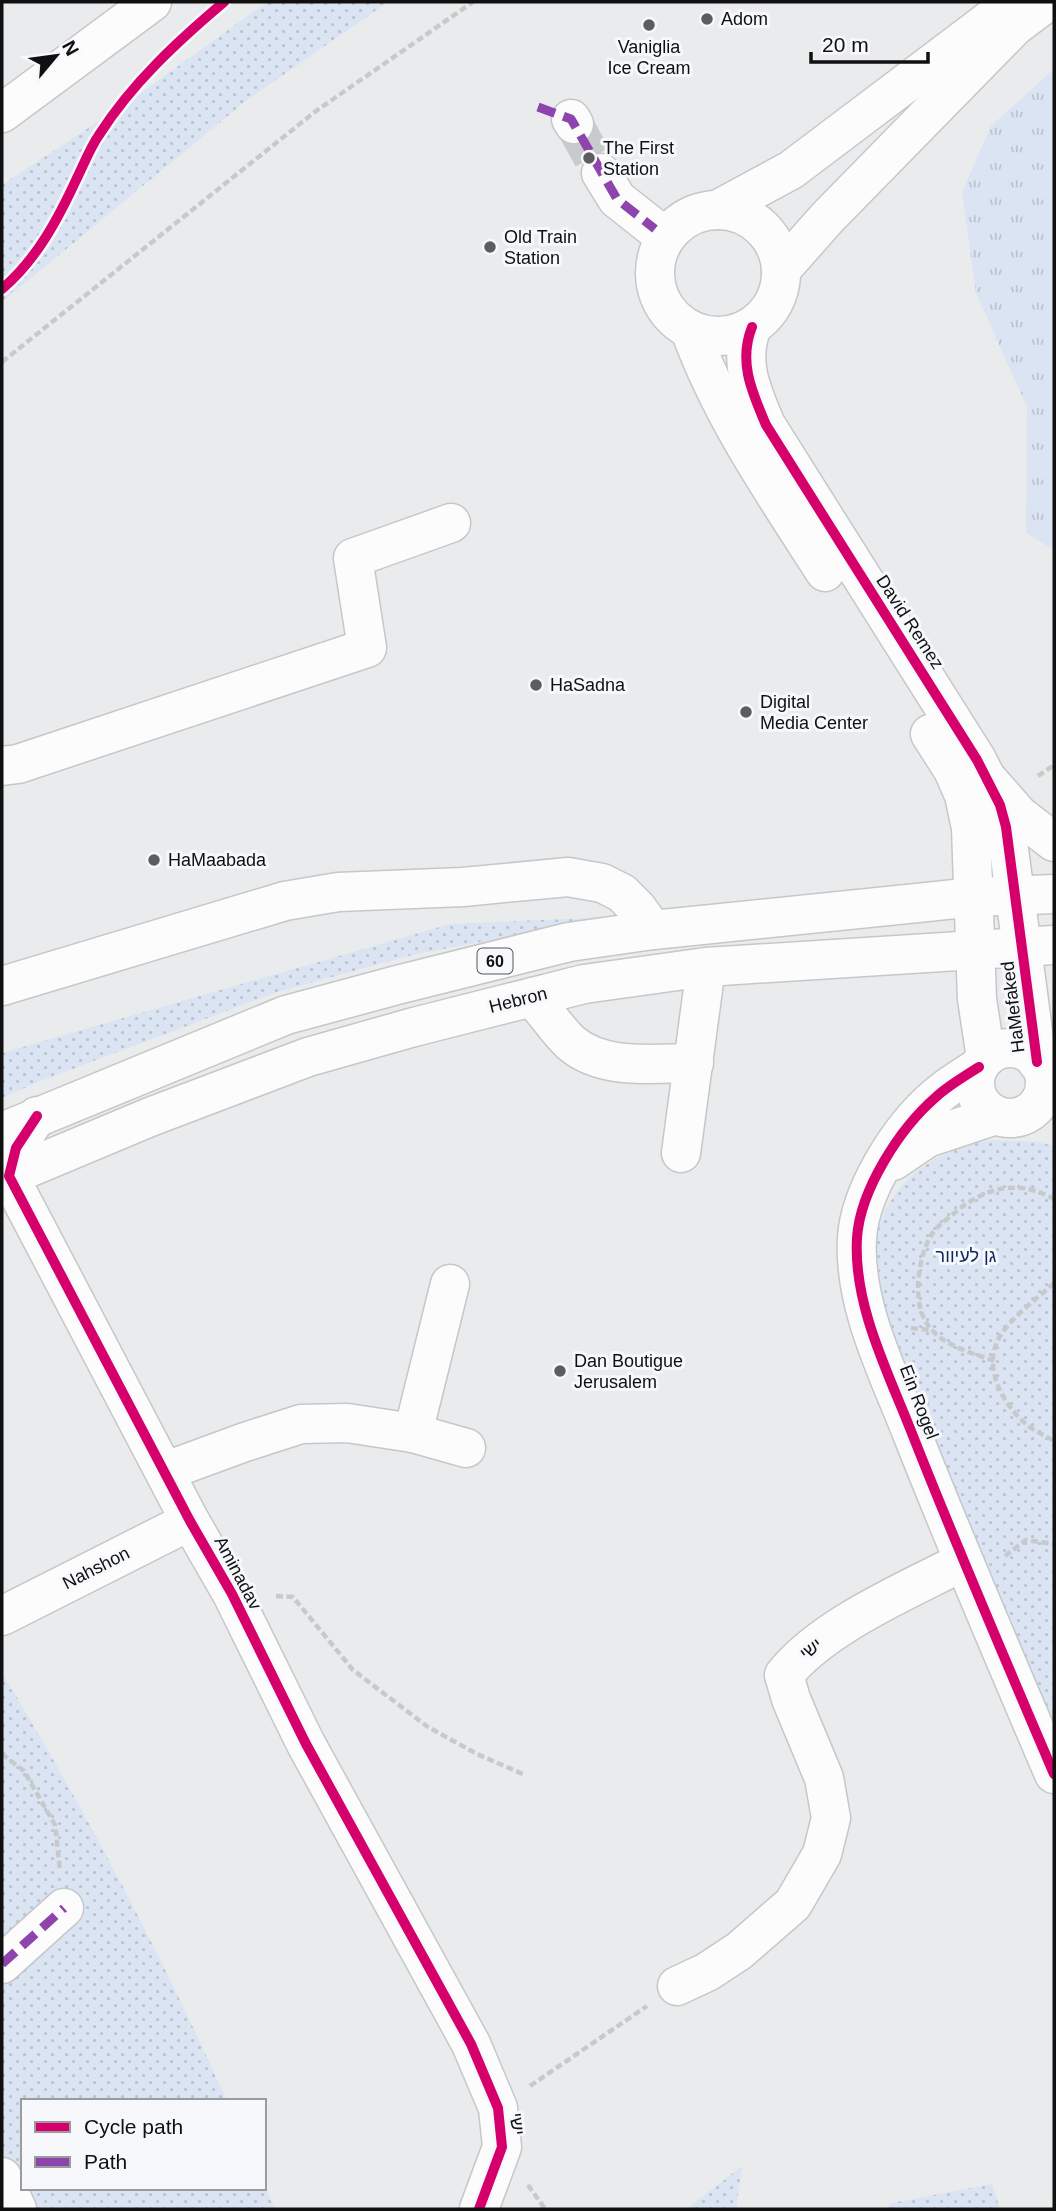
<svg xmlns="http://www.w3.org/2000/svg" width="1056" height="2211" font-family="Arial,Heebo,sans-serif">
<defs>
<pattern id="grass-tufts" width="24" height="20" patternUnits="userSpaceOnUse" patternTransform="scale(1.75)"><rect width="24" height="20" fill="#dbe4f3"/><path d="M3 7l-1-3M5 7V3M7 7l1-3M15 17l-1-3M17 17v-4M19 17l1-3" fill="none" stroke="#bbc3cf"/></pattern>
<pattern id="park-dots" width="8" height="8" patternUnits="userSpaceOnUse" patternTransform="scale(1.75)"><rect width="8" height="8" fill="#dbe4f3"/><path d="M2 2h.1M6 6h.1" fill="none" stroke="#bbc3cf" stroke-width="1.8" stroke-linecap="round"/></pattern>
</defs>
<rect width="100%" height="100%" fill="#eaebec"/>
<!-- grass -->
<path fill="url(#grass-tufts)" d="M1054 69V550L1026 533 1027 407 976 293 962 192 991 126Z"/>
<!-- park -->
<g fill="url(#park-dots)">
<path d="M267 2H388L247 100 2 302V185L134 98Z"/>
<path d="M611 917 412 955 277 992 38 1082 2 1098V1053L450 924Z"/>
<path d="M990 1140 1038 1142 1054 1146V1728C1008 1619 961 1510 918 1399 904 1361 867 1282 875 1242 889 1179 931 1153 990 1140Z"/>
<path d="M2 1673C86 1811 161 1954 227 2101H23V2188H264V2185L275 2209H22L2 2169Z"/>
<path d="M742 2166 736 2209H687Z"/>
<path d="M992 2184 1000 2209H885L891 2203Z"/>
</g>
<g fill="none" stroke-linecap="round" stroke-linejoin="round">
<!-- minor-tunnel -->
<path stroke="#c9cacb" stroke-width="38" stroke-dasharray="38 19" stroke-linecap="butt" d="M574 124 601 173"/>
<defs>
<g id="minor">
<path d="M2 113 152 2"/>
<path d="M571 119 574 124"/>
<path d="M601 173 617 199 655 229"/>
<circle cx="718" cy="273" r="63"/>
<path d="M717 210 791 170 1007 7"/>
<path d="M781 270 827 218 1015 26 1047 2"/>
<path d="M752 327C738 362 752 392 766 425L977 760 1000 805 1006 827 1037 1062"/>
<path d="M690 330C722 418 775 494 825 572"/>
<path d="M930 734 953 770 964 795 971 828 977 999 986 1058"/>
<path d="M2 766 18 764 367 648 353 558 451 523"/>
<path d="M2 986 285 901 338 892 463 887 568 877 602 883 622 893 637 908 653 930"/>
<path d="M532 997C545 1011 557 1030 571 1043 604 1071 654 1063 694 1063"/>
<circle cx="1010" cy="1083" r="35"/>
<path d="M979 1067C965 1076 949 1085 936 1097 900 1128 860 1190 857 1238 853 1306 889 1374 913 1436 958 1550 1006 1662 1054 1774"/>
<path d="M37 1116 16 1148 9 1176 190 1521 232 1594 306 1744 471 2044 498 2108 502 2147 479 2209"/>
<path d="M681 1153 706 967"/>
<path d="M893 1161 927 1138 996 1115"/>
<path d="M413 1433 450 1284"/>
<path d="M166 1471 245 1442 301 1424 347 1423 413 1433 466 1448"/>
<path d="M2 1616 190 1521"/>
<path d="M2 1964 64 1908"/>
<path d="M677 1986 707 1972 739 1951 793 1904 822 1854 831 1818 824 1778 791 1699 784 1675C823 1626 906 1591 962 1562"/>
<path d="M2 2177 17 2209"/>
</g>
<g id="highway">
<path d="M990 782 1019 815 1054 842"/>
<path d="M2 1132 286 1015 397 985 569 942 653 930 917 903 974 897 1054 894"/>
<path d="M2 1179 150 1117 308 1057 414 1027 584 984 706 967 1054 945"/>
</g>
</defs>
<!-- minor casing -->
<use href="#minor" stroke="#c6c7c8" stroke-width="41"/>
<!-- highway casing -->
<use href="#highway" stroke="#c6c7c8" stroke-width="41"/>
<!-- path -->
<g stroke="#c8c9ca" stroke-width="4.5" stroke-dasharray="7 3.5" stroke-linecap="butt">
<path d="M2 362 316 111 473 2"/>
<path d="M1038 776 1054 765"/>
<path d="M1054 1283C1038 1298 1006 1321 997 1342 984 1371 1004 1405 1026 1424 1034 1431 1045 1435 1054 1441"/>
<path d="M911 1328 932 1330"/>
<path d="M994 1361C973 1353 947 1347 932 1330 921 1318 919 1306 918 1290 918 1272 922 1250 932 1234 936 1227 945 1221 952 1215 983 1188 1016 1178 1054 1199"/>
<path d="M1005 1556 1026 1540 1054 1544"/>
<path d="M276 1596 293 1597 353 1670 428 1727 477 1754 525 1775"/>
<path d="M2 1754 24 1771 55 1825 60 1870"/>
<path d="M530 2086 647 2006"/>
<path d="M528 2185 545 2209"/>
</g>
<!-- minor -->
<use href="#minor" stroke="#fcfcfc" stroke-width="38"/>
<!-- highway -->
<use href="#highway" stroke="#fcfcfc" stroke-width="38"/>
<!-- quiet -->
<g stroke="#8e44ad" stroke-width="9" stroke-dasharray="18 9" stroke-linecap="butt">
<path d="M538 107 571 119 617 199 655 229"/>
<path d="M2 1964 64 1908"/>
</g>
<defs>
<g id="cycleway">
<path d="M2 289C37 259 58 219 77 178 84 164 90 148 99 135 132 83 178 41 224 2"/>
<path d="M752 327C738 362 752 392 766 425L977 760 1000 805 1006 827 1037 1062"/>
<path d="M979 1067C965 1076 949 1085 936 1097 900 1128 860 1190 857 1238 853 1306 889 1374 913 1436 958 1550 1006 1662 1054 1774"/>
<path d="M37 1116 16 1148 9 1176 190 1521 232 1594 306 1744 471 2044 498 2108 502 2147 479 2209"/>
</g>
</defs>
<!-- cycleway casing -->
<use href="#cycleway" stroke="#f6f8fb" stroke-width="15"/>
<!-- cycleway -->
<use href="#cycleway" stroke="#d6006c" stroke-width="10"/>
</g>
<!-- markers -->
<g fill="#5c5d5e" stroke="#f6f8fb" stroke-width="2.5">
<circle cx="707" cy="19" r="7"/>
<circle cx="649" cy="25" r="7"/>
<circle cx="589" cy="158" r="7"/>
<circle cx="490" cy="247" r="7"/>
<circle cx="536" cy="685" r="7"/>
<circle cx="746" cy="712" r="7"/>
<circle cx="154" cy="860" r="7"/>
<circle cx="560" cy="1371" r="7"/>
</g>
<g text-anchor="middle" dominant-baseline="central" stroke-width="6" stroke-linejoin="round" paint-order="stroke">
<!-- shield labels -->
<rect fill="#f6f8fb" stroke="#555657" stroke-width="2" x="477.5" y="948.5" width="35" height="25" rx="5"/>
<g font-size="16" font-weight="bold" fill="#101011">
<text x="495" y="961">60</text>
</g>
<!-- poi labels -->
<g font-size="18" fill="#101011" stroke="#f6f8fb" text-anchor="start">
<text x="721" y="19">Adom</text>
<text x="649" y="47" text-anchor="middle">Vaniglia<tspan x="649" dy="21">Ice Cream</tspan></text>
<text x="603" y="148">The First<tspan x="603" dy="21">Station</tspan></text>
<text x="504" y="237">Old Train<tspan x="504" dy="21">Station</tspan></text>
<text x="550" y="685">HaSadna</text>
<text x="760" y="702">Digital<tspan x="760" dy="21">Media Center</tspan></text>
<text x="168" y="860">HaMaabada</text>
<text x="574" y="1361">Dan Boutigue<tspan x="574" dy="21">Jerusalem</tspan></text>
</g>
<!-- street labels -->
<g font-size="18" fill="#101011" stroke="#f6f8fb">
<text transform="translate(910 622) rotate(57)">David Remez</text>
<text transform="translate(518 1000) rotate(-14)">Hebron</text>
<text transform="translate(1013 1007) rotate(-97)">HaMefaked</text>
<text transform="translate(919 1402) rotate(69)">Ein Rogel</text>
<text transform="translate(96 1568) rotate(-27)">Nahshon</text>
<text transform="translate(238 1573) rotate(62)">Aminadav</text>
<text transform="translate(811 1649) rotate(-37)">ישי</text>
<text transform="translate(517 2124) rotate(83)">ישי</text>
</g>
<!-- park labels -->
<g font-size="18" fill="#0c285f" stroke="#f6f8fb">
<text x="966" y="1256">גן לעיוור</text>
</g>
</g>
<!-- border -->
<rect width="1056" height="2211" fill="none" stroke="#101011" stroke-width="7"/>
<!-- legend -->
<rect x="21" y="2099" width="245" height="91" fill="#f6f8fb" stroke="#9a9b9d" stroke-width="2"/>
<rect x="35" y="2122" width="35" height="10" fill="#d6006c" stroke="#9a9b9d" stroke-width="2"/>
<text x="84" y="2134" font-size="21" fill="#101011">Cycle path</text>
<rect x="35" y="2157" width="35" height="10" fill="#8e44ad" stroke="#9a9b9d" stroke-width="2"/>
<text x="84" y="2169" font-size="21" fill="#101011">Path</text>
<!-- north arrow -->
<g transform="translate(56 56) rotate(61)" stroke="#f6f8fb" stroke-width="5" paint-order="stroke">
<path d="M0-5L12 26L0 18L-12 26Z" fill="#101011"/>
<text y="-10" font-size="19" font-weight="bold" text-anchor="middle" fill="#101011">N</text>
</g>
<!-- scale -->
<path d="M811 52v10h117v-10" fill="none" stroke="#101011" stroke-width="3.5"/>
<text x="822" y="52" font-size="21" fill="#101011" stroke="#f6f8fb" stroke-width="5" paint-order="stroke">20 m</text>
</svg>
